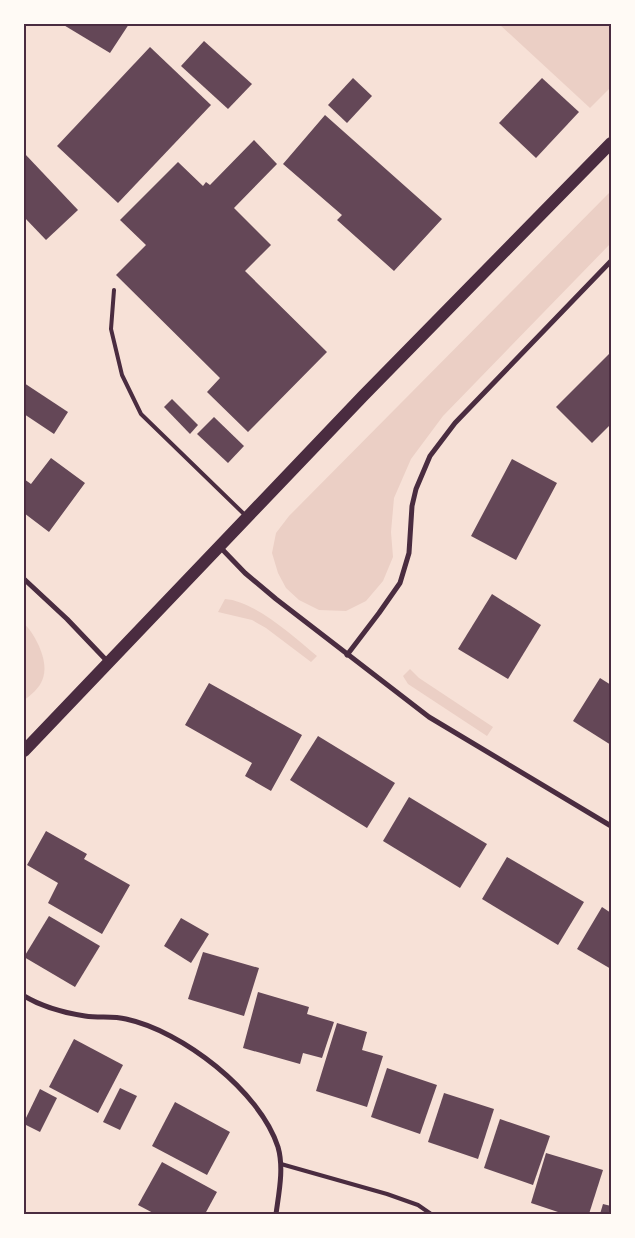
<svg xmlns="http://www.w3.org/2000/svg" width="635" height="1238" font-family="'PT Sans',sans-serif">
<rect width="100%" height="100%" fill="#f7e1d7"/>
<!-- green -->
<g fill="#ebcfc5">
<path d="M499 24H611V87L590 108Z"/>
<path d="M611 191V243L443 416 411 459 394 498 391 532 393 557 383 581 366 601 346 611 319 610 299 600 286 588 278 573 272 553 276 533 289 516Z"/>
<path d="M225 599C255 601 294 637 317 656L311 662 266 628 252 620 218 612Z"/>
<path d="M24 624C31 630 35 638 39 646 49 670 46 685 24 700Z"/>
<path d="M410 669 419 678 493 727 487 736 408 684 403 676Z"/>
</g>
<!-- building -->
<g fill="#644757">
<path d="M62 24H129L110 53Z"/>
<path d="M204 41 252 84 228 109 181 66Z"/>
<path d="M150 47 211 105 118 203 57 146Z"/>
<path d="M353 78 372 96 347 123 328 105Z"/>
<path d="M542 78 579 112 536 158 499 123Z"/>
<path d="M325 115 442 219 394 271 337 220 342 215 283 164Z"/>
<path d="M254 140 277 164 234 208 271 245 245 271 327 352 248 432 207 392 220 378 116 275 146 245 120 220 178 162 203 186 206 182 210 185Z"/>
<path d="M25 154 78 210 46 240 24 217V155Z"/>
<path d="M611 352V424L592 443 556 407Z"/>
<path d="M24 383 68 412 54 434 24 414Z"/>
<path d="M172 399 198 425 190 434 164 407Z"/>
<path d="M214 417 244 446 228 463 197 434Z"/>
<path d="M51 458 85 483 49 532 24 513V479L31 484Z"/>
<path d="M512 459 557 483 516 560 471 536Z"/>
<path d="M492 594 541 625 508 679 458 649Z"/>
<path d="M600 678 611 685V745L573 721Z"/>
<path d="M209 683 302 735 271 791 245 776 252 763 185 725Z"/>
<path d="M318 736 395 783 367 828 290 780Z"/>
<path d="M409 797 487 844 460 888 383 841Z"/>
<path d="M46 831 87 854 84 859 130 885 102 934 48 903 58 883 27 865Z"/>
<path d="M507 857 584 902 558 945 482 899Z"/>
<path d="M602 907 611 913V969L577 949Z"/>
<path d="M49 916 100 946 75 987 24 957Z"/>
<path d="M181 918 209 934 191 963 164 946Z"/>
<path d="M203 952 259 968 244 1016 188 999Z"/>
<path d="M258 992 309 1007 307 1014 334 1022 322 1058 303 1053 300 1064 243 1048Z"/>
<path d="M337 1023 367 1032 362 1050 383 1056 367 1107 316 1091Z"/>
<path d="M74 1039 123 1065 98 1113 49 1087Z"/>
<path d="M387 1068 437 1085 420 1134 371 1117Z"/>
<path d="M120 1088 137 1096 120 1130 103 1122Z"/>
<path d="M40 1089 57 1098 40 1132 24 1124V1122Z"/>
<path d="M444 1093 494 1109 478 1159 428 1142Z"/>
<path d="M175 1102 230 1132 207 1175 152 1146Z"/>
<path d="M500 1119 550 1136 533 1185 484 1168Z"/>
<path d="M546 1153 603 1170 589 1214H564L531 1203Z"/>
<path d="M162 1162 217 1192 205 1214H155L138 1205Z"/>
<path d="M603 1204 611 1206V1214H600Z"/>
</g>
<g fill="none" stroke-linecap="round" stroke-linejoin="round">
<!-- service -->
<g stroke="#4a2c40" stroke-width="4">
<path d="M114 290 111 329 122 375 141 414 245 515"/>
<path d="M281 1164 387 1194 418 1205 431 1214"/>
</g>
<!-- minor -->
<g stroke="#4a2c40" stroke-width="5">
<path d="M220 547 245 573 276 599 429 717 611 826"/>
<path d="M24 579 67 619 108 662"/>
<path d="M347 655 379 613 400 583 409 553 412 506 416 489 430 456 455 423 611 261"/>
<path d="M24 996C41 1006 65 1013 85 1016 99 1018 113 1016 126 1019 182 1031 260 1091 278 1147 284 1168 279 1192 276 1214"/>
</g>
<!-- primary -->
<path stroke="#4a2c40" stroke-width="12" d="M24 751 363 396 611 143"/>
</g>
<!-- border -->
<rect width="635" height="1238" fill="none" stroke="#fffaf5" stroke-width="50"/>
<rect x="25" y="25" width="585" height="1188" fill="none" stroke="#4a2c40" stroke-width="2"/>
</svg>
